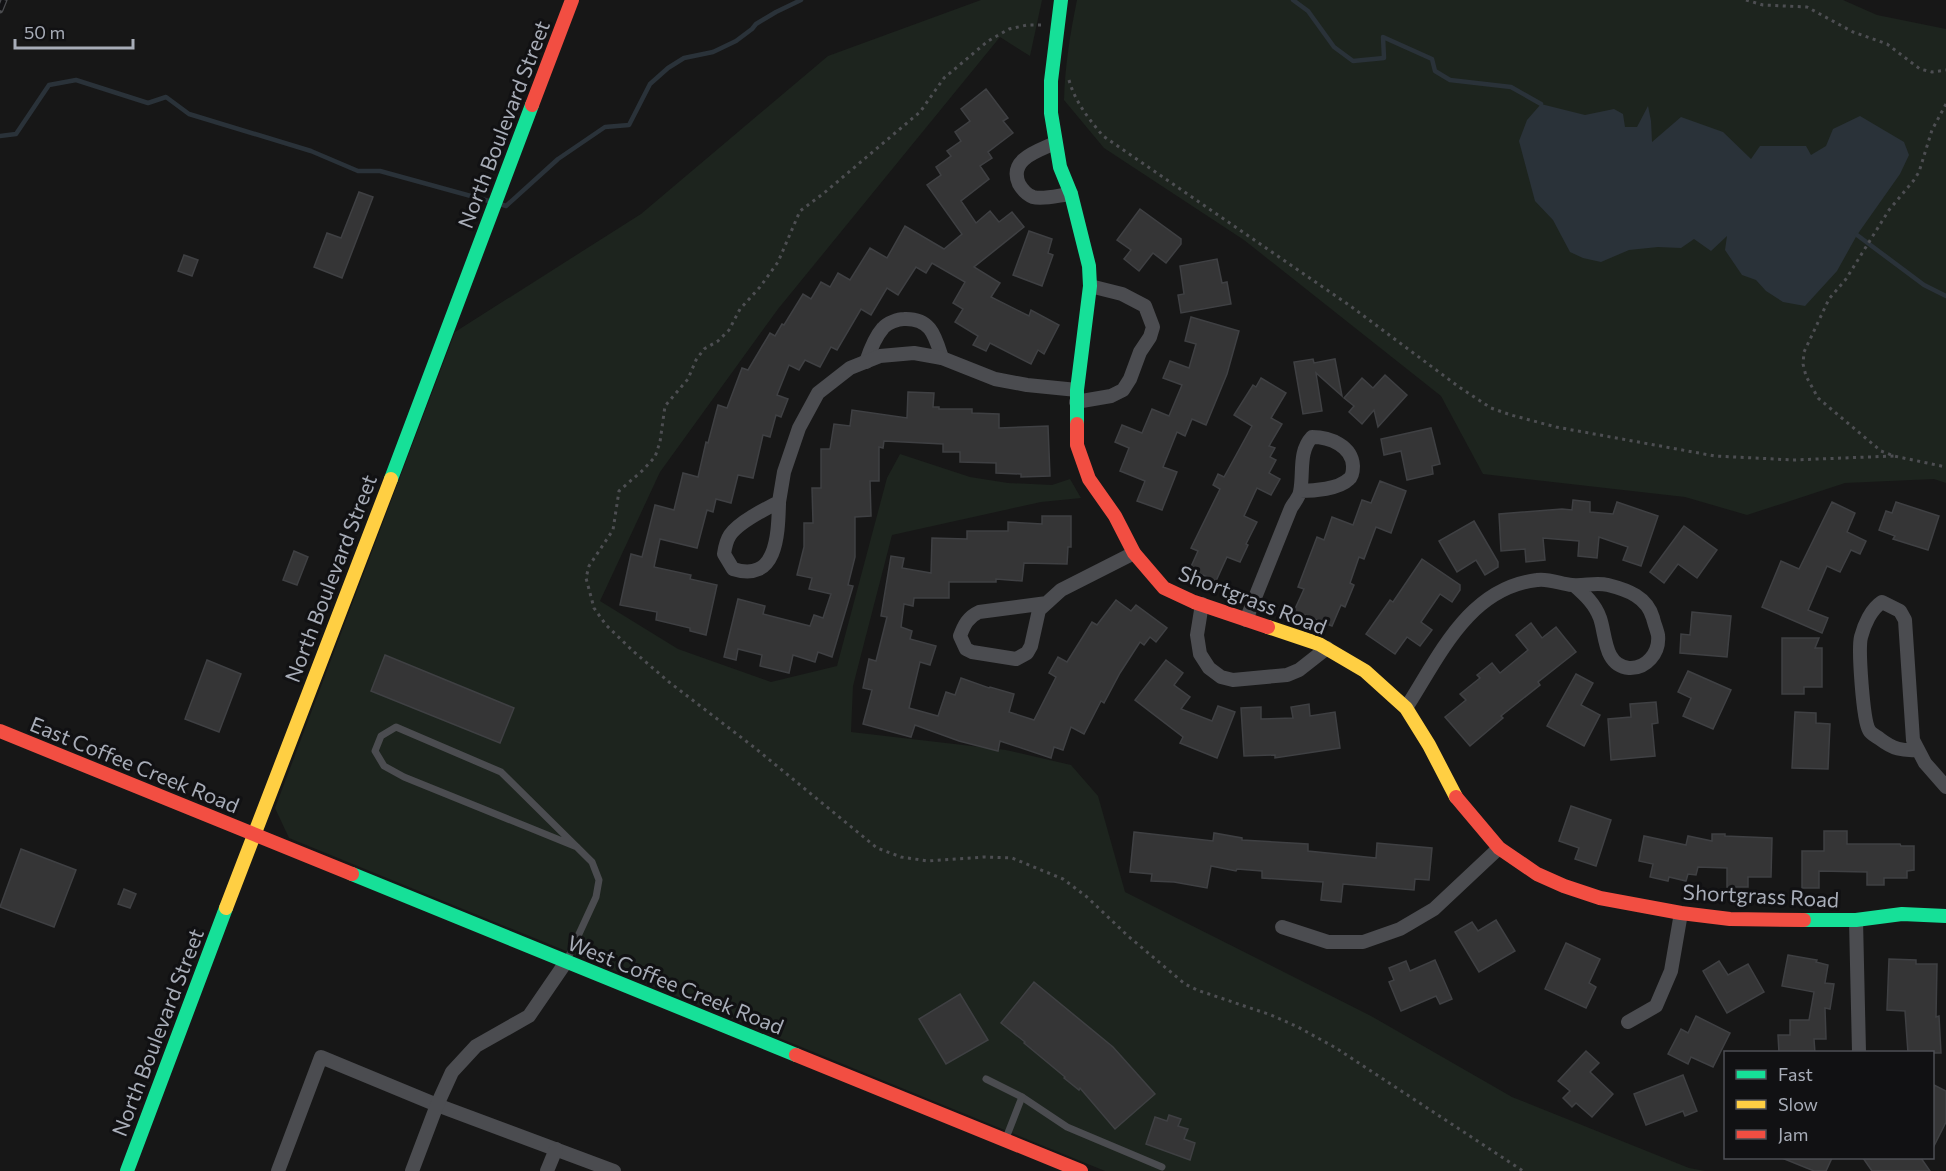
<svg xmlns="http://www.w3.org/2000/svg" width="1946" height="1171" font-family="Commissioner,sans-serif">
<rect width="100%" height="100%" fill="#171717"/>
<!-- green -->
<g fill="#1d241e">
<path d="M981 0H1042L1030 56 1000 37 778 309 660 472 600 601 678 649 771 682 837 666 887 478 900 454 970 477 1008 483 1052 485 1070 479 1081 498 1041 502 892 535 853 686 851 732 1006 750 1071 765 1098 796 1125 892 1371 1016 1512 1097 1689 1168 1705 1171H1105L289 838 275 808 455 332 641 214 828 56Z"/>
<path d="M1077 0H1843L1877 15 1946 29V483L1934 479 1845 483 1747 515 1685 497 1483 474 1441 396 1244 240 1104 148 1064 100C1065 66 1070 34 1077 0Z"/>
</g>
<!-- water -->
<path fill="#2a3239" d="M1541 104 1585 115 1614 109 1623 114 1625 127H1637L1648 106 1651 121 1652 142 1681 117 1723 132 1751 159 1760 146H1806L1811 155 1826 146 1833 129 1860 116 1904 142 1909 155 1900 174 1857 235 1837 271 1805 306 1783 302 1766 291 1756 280 1742 275 1725 250 1727 236 1711 251 1694 239 1681 248 1658 247 1629 250 1601 262 1583 258 1570 252 1553 220 1535 201 1519 141 1527 120Z"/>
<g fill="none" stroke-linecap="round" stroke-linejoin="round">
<!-- stream -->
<g stroke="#2a3239" stroke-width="4.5">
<path d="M1293 0 1308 11 1334 47 1353 61 1384 58 1383 37 1432 59 1435 71 1450 80 1511 87 1541 104"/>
<path d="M0 136 16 134 49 85 76 80 148 103 166 97 189 114 311 151 358 171H380L489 201"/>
<path d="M500 204 506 206 558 159 605 127 629 125 650 84 668 68 684 58 713 52 736 41 752 29 756 24 776 12 801 0"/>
<path d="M1857 235 1924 285 1946 296"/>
</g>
</g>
<!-- building -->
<g fill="#353536" stroke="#3f4043" stroke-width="1.5">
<path d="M986 89 1008 118 1003 121 1013 133 988 152 992 158 980 166 989 179 961 201 976 223 990 211 999 222 1012 212 1024 227 974 267 1000 283 991 297 1029 316 1031 310 1059 325 1044 354 1038 350 1031 364 990 343 986 351 973 345 978 336 955 322 963 309 953 303 965 282 932 263 926 273 916 267 898 295 887 288 871 315 861 309 837 350 831 347 820 367 805 360 799 370 789 365 777 395 788 399 781 417 776 415 770 437 763 435 753 478 738 475 731 503 716 499 713 512 707 510 697 548 660 539 654 567 691 575 690 579 717 585 706 635 690 631V628L656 620 657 612 620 605 631 554 642 557 655 505 674 510 683 473 698 477 706 442 708 443 718 405 727 408 742 368 748 370 770 333 775 336 782 324 784 325 803 294 811 299 821 282 830 287 838 273 850 280 870 248 887 258 905 226 944 249 962 234 927 185 941 175 936 167 951 156 947 151 961 141 955 132 970 121 961 109Z"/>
<path d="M359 192 373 197 342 278 314 267 327 233 341 238Z"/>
<path d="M1140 209 1181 239V244L1166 263 1153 253 1139 271 1124 259 1131 250 1117 240Z"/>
<path d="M1029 231 1052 239 1048 253 1053 255 1042 286 1013 275Z"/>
<path d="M184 255 198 260 192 276 178 271Z"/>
<path d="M1217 259 1222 283 1227 282 1231 304 1181 313 1178 295 1184 294 1180 266Z"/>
<path d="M1191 317 1239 331 1227 374 1206 425 1192 419 1185 436 1177 432 1163 467 1177 472 1162 510 1137 501 1145 481 1120 471 1129 448 1115 442 1122 425 1142 433 1152 409 1169 416 1182 385 1163 378 1170 361 1189 368 1196 344 1185 341Z"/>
<path d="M1313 359 1314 363 1335 359 1342 396 1316 373 1322 411 1303 414 1294 362Z"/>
<path d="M1385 375 1407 395 1378 427 1374 410 1362 424 1349 412 1354 406 1344 398 1362 378 1373 388Z"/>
<path d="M1261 378 1286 393 1271 418 1282 424 1269 446 1275 448 1270 457 1276 460 1269 473 1280 479 1271 495 1257 488 1244 516 1257 522 1246 544 1248 545 1240 562 1227 557 1216 581 1190 569 1198 551 1191 548 1220 489 1213 485 1218 474 1224 477 1252 426 1234 415 1253 385 1256 387Z"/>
<path d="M908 392 934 393 933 407H939V409H972V413L999 414V428L1048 426 1050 476 1021 477V474L996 473V463L960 462V452H943V444L884 441 883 448 879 447V481H870L871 516 855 517V557L848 585 853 586 832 657 818 652 815 662 793 655 789 673 760 666 762 655 738 649 736 660 724 657 738 599 765 606 763 614 810 626 814 615 823 618 831 594 809 589 812 578 797 575 804 547V523H813L812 488H821V449H830L834 424 850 426 852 410 907 418Z"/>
<path d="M1431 428 1440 464 1432 466 1433 474 1407 480 1401 451 1384 455 1381 439Z"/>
<path d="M1380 481 1406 491 1391 533 1376 527 1364 559 1359 557 1350 583 1354 585 1345 607 1341 605 1332 626 1294 611 1304 589 1298 587 1317 537 1324 540 1332 517 1353 525 1362 500 1371 503Z"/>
<path d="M1573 500 1590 502V512L1613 514 1617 502 1658 516 1641 566 1623 560 1628 547 1599 537 1597 558 1578 556 1579 541 1543 538 1545 560 1526 562 1525 549 1501 551 1499 514 1562 509 1572 510Z"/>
<path d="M1832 502 1855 513 1847 532 1866 541 1860 554 1851 550 1840 572 1827 566 1808 610 1828 618 1822 633 1762 607 1781 561 1799 569Z"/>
<path d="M1896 502 1939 516 1928 550 1893 539 1895 536 1879 530 1886 511 1892 513Z"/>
<path d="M1042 516H1071V547H1068L1067 564 1024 563 1022 581 996 579V582H949V598H914L913 606 904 604 901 627 912 631 910 639 936 646 930 665 920 662 909 708 938 716 946 692 955 695 961 678 989 688 990 687 1014 694 1009 712 1034 720 1056 677 1049 673 1058 657 1067 662 1092 622 1097 625 1116 600 1131 611 1136 605 1167 628 1156 642 1150 637 1144 645 1140 642 1120 673 1104 703 1101 701 1084 734 1071 727 1063 750 1054 747 1051 758 1000 741 998 751 959 741 915 725 911 737 863 724 872 690 863 688 869 659 876 661 887 617 881 616 891 556 904 558 902 568 931 573 932 538 967 539V531H1008V522L1042 524Z"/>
<path d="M1474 521 1498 562V567L1485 575 1476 560 1457 572 1439 541Z"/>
<path d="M1684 526 1717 550 1697 578 1678 564 1664 583 1650 572Z"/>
<path d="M294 551 308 557 297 585 283 580Z"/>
<path d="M1422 559 1460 585V590L1452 602 1440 594 1421 622 1432 630 1420 646 1407 637 1395 654 1366 634 1390 600 1393 602Z"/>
<path d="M1692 612 1731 616 1727 657 1680 653 1681 634 1690 635Z"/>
<path d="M1531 623 1542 638 1556 627 1576 652 1538 682 1540 685 1501 716 1503 718 1470 746 1445 717 1466 700 1460 694 1480 678 1477 675 1492 663 1500 673 1528 650 1516 635Z"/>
<path d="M1782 638H1819L1815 648H1822V687H1804V694H1782Z"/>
<path d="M385 655 514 708 500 743 371 691Z"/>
<path d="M207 660 241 674 219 732 185 719Z"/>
<path d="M1166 660 1183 673 1174 685 1190 697 1181 709 1212 721 1218 706 1235 712 1217 758 1180 743 1183 737 1135 700Z"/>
<path d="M1688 671 1731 690 1713 729 1683 716 1691 698 1678 692Z"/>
<path d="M1576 674 1593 683 1581 705 1600 715 1584 746 1547 726Z"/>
<path d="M1656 702 1658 723 1652 724 1655 756 1611 760 1608 719 1631 717 1630 704Z"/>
<path d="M1309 704 1310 716 1335 712 1340 748 1275 758V755L1244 756 1241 708 1261 707V719L1293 718 1291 707Z"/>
<path d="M1795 712 1816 713V723L1830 724 1828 769 1792 768Z"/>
<path d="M1571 806 1611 820 1596 866 1575 859 1579 848 1559 841Z"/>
<path d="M1824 831H1847V844H1900L1901 846H1914V870L1907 871V878H1884V885H1867V872L1819 871V888H1802V851H1824Z"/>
<path d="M1134 832 1213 841 1214 833 1242 838V840L1308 844V851L1376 858 1377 843 1432 848 1429 880 1415 879 1414 890 1343 884 1341 902 1321 900 1323 882 1262 878V871L1237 869 1236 871 1211 866 1207 888 1174 882 1151 881 1152 874 1130 872Z"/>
<path d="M1712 834H1725V836L1772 838 1771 877H1748V887H1727V868L1698 867 1696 875 1688 874 1686 881 1669 877 1668 881 1650 877 1653 864 1639 861 1644 836 1686 845 1688 836 1712 841Z"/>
<path d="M21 849 76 870 54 927 0 907Z"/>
<path d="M124 889 136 894 130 908 118 904Z"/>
<path d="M1496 920 1515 951 1479 972 1455 932 1472 922 1478 931Z"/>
<path d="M1566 943 1600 959 1589 983 1596 987 1586 1008 1545 989Z"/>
<path d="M1788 955 1817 960 1816 962 1828 965 1825 983 1834 984 1830 1009 1825 1008 1826 1039H1814L1815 1053H1779L1778 1035H1790V1020H1809L1814 992 1782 986Z"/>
<path d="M1889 959 1916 960V964H1937L1936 1017 1939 1016 1941 1053H1908L1905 1011 1887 1010Z"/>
<path d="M1435 960 1452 999 1440 1004 1436 996 1401 1011 1389 982 1394 980 1389 968 1406 961 1410 971Z"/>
<path d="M1719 961 1728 975 1748 964 1764 992 1727 1013 1703 971Z"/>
<path d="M1034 982 1113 1047 1155 1094 1115 1129 1080 1088 1079 1090 1064 1078 1065 1077 1024 1043 1025 1042 1001 1023Z"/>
<path d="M960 994 988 1040 946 1064 919 1019Z"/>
<path d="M1696 1016 1730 1033 1713 1067 1691 1057 1688 1064 1668 1054 1681 1029 1688 1033Z"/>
<path d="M1586 1051 1599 1063 1590 1072 1613 1094 1592 1117 1576 1103 1572 1107 1563 1098 1570 1091 1558 1081Z"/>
<path d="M1683 1075 1697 1111 1685 1116 1683 1111 1646 1125 1634 1094Z"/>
<path d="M1932 1084 1946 1091V1122L1932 1150Z"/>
<path d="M1169 1115 1181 1119 1178 1126 1188 1129 1184 1139 1195 1143 1190 1160 1146 1144 1155 1117 1167 1121Z"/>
<path d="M1782 1158H1832L1826 1171H1814Z"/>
<path d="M1863 1158H1921L1930 1171H1872Z"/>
</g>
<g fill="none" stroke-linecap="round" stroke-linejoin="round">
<!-- path -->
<g stroke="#4d4e52" stroke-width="3" stroke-dasharray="3 4.5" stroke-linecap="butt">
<path d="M1746 0 1763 5 1807 7 1853 32 1887 44 1920 69 1932 72 1946 70"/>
<path d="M1041 25H1027L1009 29 988 41 944 78 920 112 824 193 800 211 778 262 760 287 740 309 729 330 718 341 704 349 696 360 688 379 665 406 660 442 655 457 643 470 619 491 613 530 589 566 586 578 594 608 606 625 633 651 669 682 755 748 877 848 901 857 928 861 984 857 1012 858 1063 879 1087 897 1128 936 1185 984 1197 990 1271 1015 1298 1027 1336 1048 1523 1171"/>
<path d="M1069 80C1075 102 1089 119 1103 136L1349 305 1459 387 1491 408 1511 415 1556 427 1715 456 1793 460 1894 456"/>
<path d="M1946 104 1932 130 1919 172 1914 180 1889 210 1846 279 1829 299 1804 352 1803 364 1806 376 1818 398 1881 451 1894 456 1946 467"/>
</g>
<!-- lane -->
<g stroke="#4b4c50" stroke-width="7">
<path d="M567 960 596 897 599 880 592 862 501 772 396 727 381 736 375 751 384 766 404 777 577 847"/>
<path d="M986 1079 1022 1097 1067 1127 1162 1167"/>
<path d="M1006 1138 1022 1097"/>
</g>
<!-- street -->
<g stroke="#4b4c50" stroke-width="14">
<path d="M1055 143C1038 151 1008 159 1019 184 1022 189 1027 195 1033 197 1043 200 1060 195 1071 194"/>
<path d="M866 362C870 350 875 337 883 328 887 323 898 319 904 319 931 318 935 336 942 358"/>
<path d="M1076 402 1111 396 1123 390 1130 379 1140 352 1150 337 1153 327 1145 306 1122 294 1090 286"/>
<path d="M779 502C765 509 739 522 730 535 726 541 725 547 724 554L733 569C777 583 778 535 779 504V502L784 472 799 428 818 393 850 368 880 356 914 353 942 358 995 379 1027 385 1077 390"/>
<path d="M1047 603 979 612C968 617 964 625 960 636L966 649 972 652 1016 659 1027 653 1031 646 1039 610 1061 590 1134 553"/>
<path d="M1202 604 1197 635 1200 654 1209 668 1221 677 1233 680 1287 675 1299 670 1327 648"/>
<path d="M1246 620 1291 508C1294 503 1299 497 1300 492 1304 473 1298 452 1312 437 1330 437 1352 446 1353 466 1353 470 1353 476 1349 479 1339 489 1314 491 1300 491"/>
<path d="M1406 708C1439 657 1468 588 1537 580 1548 578 1561 584 1572 585 1585 586 1596 582 1608 585 1628 590 1647 597 1653 618 1654 623 1657 630 1658 635 1660 653 1646 669 1629 668 1604 666 1606 635 1600 618 1595 604 1585 595 1575 586"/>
<path d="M1918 750C1902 751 1893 749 1880 739 1876 736 1871 734 1869 730 1863 720 1858 649 1861 637 1864 625 1871 609 1882 602L1900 611 1905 620 1913 740 1925 763 1946 787"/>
<path d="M1856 920 1859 1052"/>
<path d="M1282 927 1328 942H1363L1400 929 1434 909 1499 848"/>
<path d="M1628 1022 1656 1006 1671 971 1681 913"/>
<path d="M278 1171 321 1057 437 1105 614 1171"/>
<path d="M412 1171 437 1105 452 1072 476 1046 529 1016 566 962"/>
<path d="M547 1171 556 1149"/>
</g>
<!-- fast -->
<g stroke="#16e098" stroke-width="14">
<path d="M1061 0 1051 81V113L1060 167 1071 194 1089 266 1090 286 1077 390V424"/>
<path d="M391 479 532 105"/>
<path d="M352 874 796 1055"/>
<path d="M1804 920H1856L1902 914 1946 916"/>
<path d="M127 1171 226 908"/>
</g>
<!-- slow -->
<g stroke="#ffcf43" stroke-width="14">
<path d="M1268 627 1319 644 1365 671 1406 708 1429 745 1456 797"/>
<path d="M226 908 391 479"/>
</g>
<!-- jam -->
<g stroke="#f24e42" stroke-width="14">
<path d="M532 105 572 0"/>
<path d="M1077 424V445L1089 479 1115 516 1134 553 1164 588 1194 602 1268 627"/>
<path d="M0 731 352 874"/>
<path d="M1456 797 1499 848 1537 874 1564 886 1600 898 1681 913 1730 919 1804 920"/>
<path d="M796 1055 1081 1171"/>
</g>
<defs>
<path id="rail" d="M0 10 4 0"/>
</defs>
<!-- rail casing -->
<use href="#rail" stroke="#4b4c4f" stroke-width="7"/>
<!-- rail -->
<use href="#rail" stroke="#111113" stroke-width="4.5" stroke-dasharray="14" stroke-linecap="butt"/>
</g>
<g text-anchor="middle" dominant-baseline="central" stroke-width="6" stroke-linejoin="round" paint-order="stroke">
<!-- street labels -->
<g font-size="21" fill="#a8adb8" stroke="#111113">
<text transform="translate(503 124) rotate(-69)">North Boulevard Street</text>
<text transform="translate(330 578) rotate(-69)">North Boulevard Street</text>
<text transform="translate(1253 599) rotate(21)">Shortgrass Road</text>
<text transform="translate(135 764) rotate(22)">East Coffee Creek Road</text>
<text transform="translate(1761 895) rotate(3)">Shortgrass Road</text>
<text transform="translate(676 984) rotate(22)">West Coffee Creek Road</text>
<text transform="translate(157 1032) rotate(-69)">North Boulevard Street</text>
</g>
</g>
<!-- legend -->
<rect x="1724" y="1051" width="210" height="108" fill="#111113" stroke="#4d4f55" stroke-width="1.5"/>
<rect x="1736" y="1070" width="30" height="9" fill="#16e098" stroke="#4d4f55" stroke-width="1.5"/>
<text x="1778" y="1081" font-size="18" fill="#a8adb8">Fast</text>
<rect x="1736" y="1100" width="30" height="9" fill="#ffcf43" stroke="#4d4f55" stroke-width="1.5"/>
<text x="1778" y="1111" font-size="18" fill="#a8adb8">Slow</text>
<rect x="1736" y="1130" width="30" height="9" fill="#f24e42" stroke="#4d4f55" stroke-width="1.5"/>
<text x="1778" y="1141" font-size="18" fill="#a8adb8">Jam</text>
<!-- scale -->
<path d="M15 39v9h118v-9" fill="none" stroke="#a8adb8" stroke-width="3"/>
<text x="24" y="39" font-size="18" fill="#a8adb8" stroke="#111113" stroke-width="4.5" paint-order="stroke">50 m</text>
</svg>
